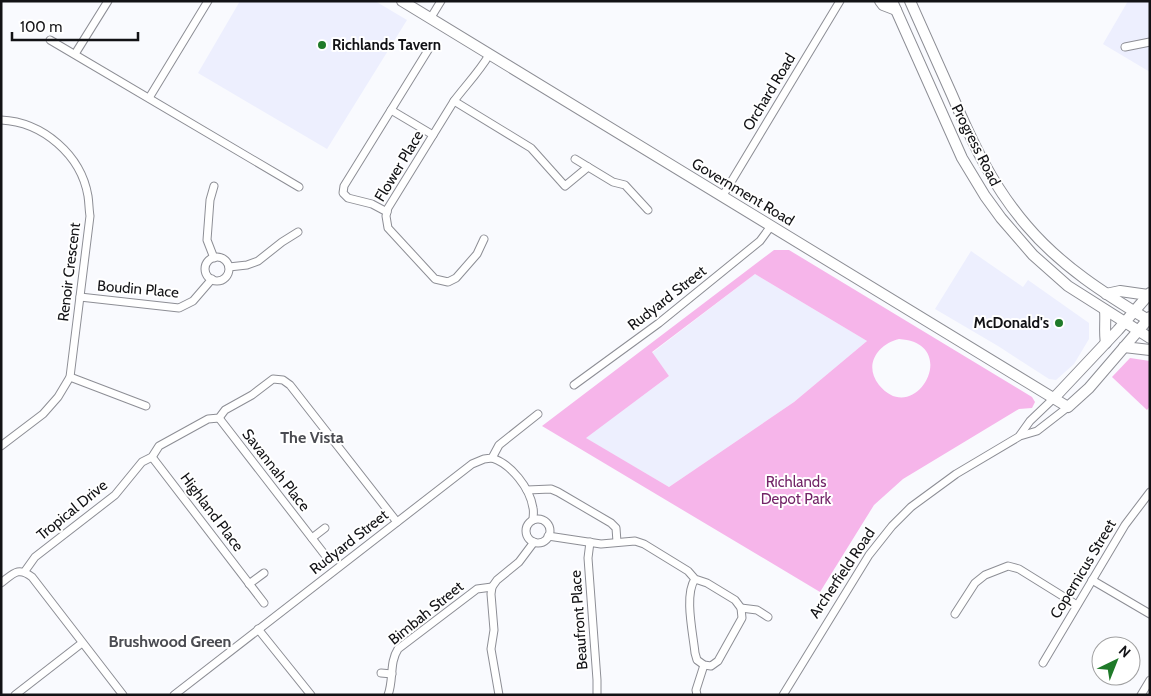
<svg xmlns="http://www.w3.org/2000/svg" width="1151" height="696" font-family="Cabin,sans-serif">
<rect width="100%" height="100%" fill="#f9fafe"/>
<!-- built -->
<g fill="#edeffe">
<path d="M240 1H375L407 20 327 149 198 73Z"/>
<path d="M1128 1H1150V72L1103 44Z"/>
<path d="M971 251 1023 287 1028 280 1089 323V339L1074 364 1056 380 1049 379 998 346 935 309Z"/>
<path d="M755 274 867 341 794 402 669 487 585 438 669 376 652 353Z"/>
</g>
<!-- green -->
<g fill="#f6b5ea" fill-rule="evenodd">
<path d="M774 250H789L1032 397 1035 402 1032 408 1019 409 903 479 874 505 820 592 542 426ZM755 274 867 341 794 402 669 487 586 438 669 376 652 352ZM899 339C963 343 915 429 879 385 863 365 878 344 899 339Z"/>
<path d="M1130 358 1150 361V406L1147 410 1112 377Z"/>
</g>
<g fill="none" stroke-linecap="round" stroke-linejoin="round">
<defs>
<g id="street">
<path d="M430 19 441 1"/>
<path d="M50 40 299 187"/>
<path d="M1125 47 1150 42"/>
<path d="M75 54 108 1"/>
<path d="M149 98 208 1"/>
<path d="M454 101 531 148 565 186 588 167"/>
<path d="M391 110 433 135"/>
<path d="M1 120C43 122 81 155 88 196 89 203 89 210 90 216L70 377 58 397 43 414 1 446"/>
<path d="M575 159 613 182 625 185 648 210"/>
<path d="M722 197 840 1"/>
<path d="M387 212 372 204 348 198 343 193 344 186 430 47"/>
<path d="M484 239 477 254 456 278 448 282 435 279 388 228 386 216 388 208 454 101C466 85 479 72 489 55"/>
<circle cx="217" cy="269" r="12"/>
<path d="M214 258 207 240 210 200 214 186"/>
<path d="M229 267 247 265 258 261 282 242 298 232"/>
<path d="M80 297 179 308 193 301 212 279"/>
<path d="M70 377 146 406"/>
<path d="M574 385 659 323 760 241 771 226"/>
<path d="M219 418 325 555"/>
<path d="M1020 435 1030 421 1054 398"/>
<path d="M152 457 264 603"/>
<path d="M492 458C511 464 530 488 533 508 534 512 533 516 533 520"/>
<path d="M527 490 551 489 558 492 611 523 616 528 617 542"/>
<circle cx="538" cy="531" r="12"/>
<path d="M548 536 601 544 635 541 644 544 688 571 695 579 707 583 735 600 741 608 742 618 718 661 711 666 704 665 697 660 695 653C693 633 684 595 695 579"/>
<path d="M312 538 325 528"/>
<path d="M590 542 588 558 597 680V695"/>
<path d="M25 571 35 557 115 495 142 462 152 457 159 446 208 419 219 418 225 410 252 395 273 379 283 380 290 385 397 522"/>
<path d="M1092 580 1150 614"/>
<path d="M1 583C13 574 18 566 32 577L123 695"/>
<path d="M249 584 264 573"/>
<path d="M741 608 757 610 768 617"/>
<path d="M955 614 975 583 985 575 1008 566 1019 569 1077 605"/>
<path d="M258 629 311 695"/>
<path d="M1043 663 1125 525 1150 492"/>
<path d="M381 673 392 674"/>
<path d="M15 695 82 643"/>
<path d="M174 695 472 464 484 459 492 458 499 445 538 414"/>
<path d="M388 695C394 679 389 663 398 649L477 589 492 587"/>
<path d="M499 695 491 649 494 630 491 594 492 587 497 580 519 562 534 542"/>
<path d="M697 695 696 690 704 665"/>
<path d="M783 695 869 555 892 526 911 507 956 474 1020 436 1037 431 1068 407"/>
<path d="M1141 695 1150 680"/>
</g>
<g id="secondary">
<path d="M402 1 1068 407 1089 388 1150 317"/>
<path d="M1054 398 1118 330 1150 293"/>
</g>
<g id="primary">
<path d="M880 1 883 5 896 10"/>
<path d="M892 1 962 158 985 196 1001 218 1033 255 1068 286 1150 338"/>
<path d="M910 1C924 33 938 64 952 95 972 142 993 187 1027 226 1061 266 1105 294 1150 321"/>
<path d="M1106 294 1120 291 1148 295"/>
<path d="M1105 310C1106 321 1104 332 1106 343"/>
<path d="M1124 347 1150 350"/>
</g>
</defs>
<!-- street casing -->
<use href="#street" stroke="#8d8e95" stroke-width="9"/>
<!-- secondary casing -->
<use href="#secondary" stroke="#8d8e95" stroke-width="12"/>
<!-- primary casing -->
<use href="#primary" stroke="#8d8e95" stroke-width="12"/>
<!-- street -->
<use href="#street" stroke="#fff" stroke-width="7"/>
<!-- secondary -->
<use href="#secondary" stroke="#fff" stroke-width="10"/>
<!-- primary -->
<use href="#primary" stroke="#fff" stroke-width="10"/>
</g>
<!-- markers -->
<g fill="#1f7a29" stroke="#fff" stroke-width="2">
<circle cx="322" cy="45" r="5"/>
<circle cx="1059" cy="323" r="5"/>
</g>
<g text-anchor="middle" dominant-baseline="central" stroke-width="4" stroke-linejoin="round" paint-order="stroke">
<!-- poi labels -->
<g font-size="15" font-weight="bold" fill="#121215" stroke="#fff" text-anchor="start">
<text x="332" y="45">Richlands Tavern</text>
<text x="1049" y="323" text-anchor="end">McDonald's</text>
</g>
<!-- street labels -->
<g font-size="15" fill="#121215" stroke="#fff">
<text transform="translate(769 92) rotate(-59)">Orchard Road</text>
<text transform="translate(976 145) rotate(63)">Progress Road</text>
<text transform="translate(399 166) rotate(-59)">Flower Place</text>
<text transform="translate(743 192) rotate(31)">Government Road</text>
<text transform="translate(69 272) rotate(-83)">Renoir Crescent</text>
<text transform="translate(138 289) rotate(5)">Boudin Place</text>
<text transform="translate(667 298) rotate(-38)">Rudyard Street</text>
<text transform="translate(276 470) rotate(52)">Savannah Place</text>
<text transform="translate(72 510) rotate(-39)">Tropical Drive</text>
<text transform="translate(212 512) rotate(53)">Highland Place</text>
<text transform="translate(349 542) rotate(-38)">Rudyard Street</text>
<text transform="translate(1083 569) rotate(-59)">Copernicus Street</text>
<text transform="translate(842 573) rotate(-56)">Archerfield Road</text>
<text transform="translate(426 613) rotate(-39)">Bimbah Street</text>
<text transform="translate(579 620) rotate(-94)">Beaufront Place</text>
</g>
<!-- park labels -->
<g font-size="15" fill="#732568" stroke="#fff">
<text x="796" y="482">Richlands<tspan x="796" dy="17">Depot Park</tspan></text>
</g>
<!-- neighbourhood labels -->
<g font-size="16" font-weight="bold" fill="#4b4c52" stroke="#fff">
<text x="312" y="437">The Vista</text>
<text x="170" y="641">Brushwood Green</text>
</g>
</g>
<!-- border -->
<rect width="1151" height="696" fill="none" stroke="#121215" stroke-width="5"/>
<!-- north arrow -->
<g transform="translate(1116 661) rotate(43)"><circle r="24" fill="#ffffff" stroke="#a0a0a1"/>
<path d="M0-4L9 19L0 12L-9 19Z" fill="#1f7a29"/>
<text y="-8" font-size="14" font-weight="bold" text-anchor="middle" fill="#121215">N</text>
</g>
<!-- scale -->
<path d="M12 32v8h126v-8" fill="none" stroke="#121215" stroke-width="2.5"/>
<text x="20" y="32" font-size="15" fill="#121215" stroke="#ffffff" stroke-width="4" paint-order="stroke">100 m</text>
</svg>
